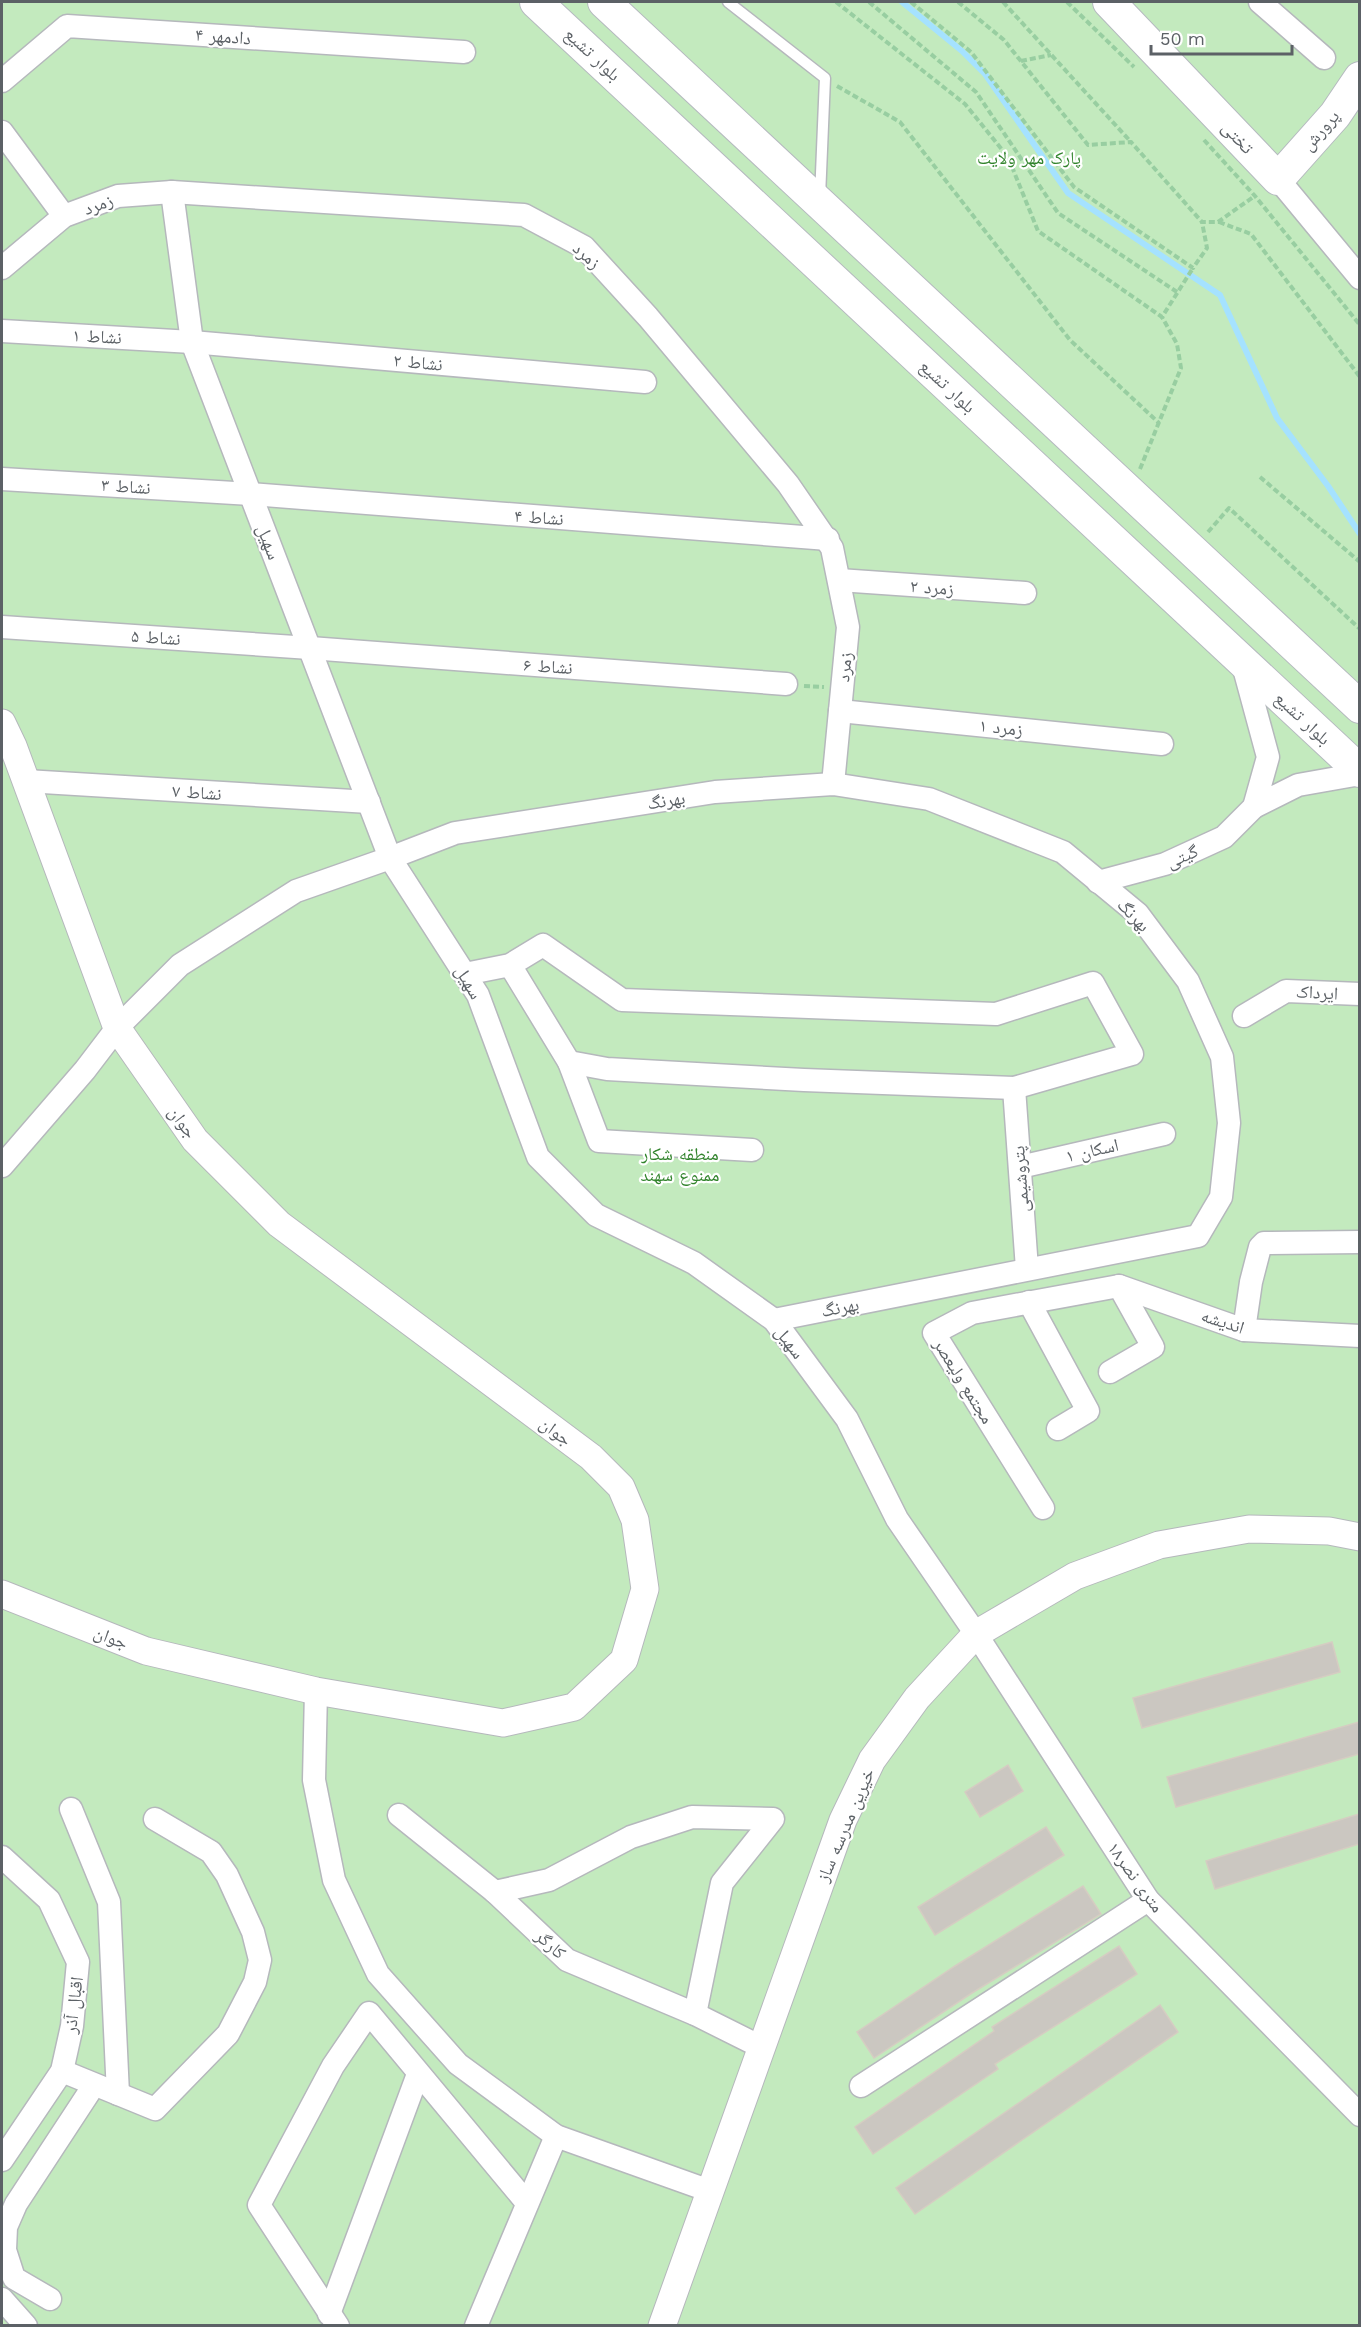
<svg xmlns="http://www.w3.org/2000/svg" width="1361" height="2327" font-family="'Work Sans','Noto Naskh Arabic',sans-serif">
<rect width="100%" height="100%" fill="#f0ece4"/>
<!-- green -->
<path fill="#c3eabe" d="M2 2H1359V2325L2 2326Z"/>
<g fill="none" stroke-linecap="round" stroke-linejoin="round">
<!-- stream -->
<path stroke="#a5e2ff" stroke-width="6" d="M902 2 962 51 985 74 1068 193 1220 295 1277 418 1328 486 1360 534"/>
</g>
<!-- building -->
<g fill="#cbc7c1" stroke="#d5cdc2" stroke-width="1.5">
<path d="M1332 1642 1340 1672 1142 1728 1133 1698Z"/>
<path d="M1359 1722V1754L1176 1807 1167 1777Z"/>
<path d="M1008 1765 1023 1791 980 1817 965 1792Z"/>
<path d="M1359 1814V1844L1215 1889 1206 1861Z"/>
<path d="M1046 1827 1064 1855 935 1935 918 1907Z"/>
<path d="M1083 1886 1101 1914 972 1993 874 2058 857 2032 955 1966Z"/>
<path d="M1119 1946 1137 1974 995 2064 998 2069 873 2154 855 2127 994 2031 992 2027Z"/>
<path d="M1160 2005 1178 2032 915 2214 896 2188Z"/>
</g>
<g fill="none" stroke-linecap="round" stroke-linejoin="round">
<defs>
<path id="service" d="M728 2 825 78 820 197"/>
<g id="minor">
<path d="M1260 2 1324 58"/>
<path d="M2 81 67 26 464 52"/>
<path d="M2 132 64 216"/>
<path d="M1278 179 1360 278"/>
<path d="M172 192 192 342 390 858 478 995 538 1157 596 1215 694 1263 774 1320 847 1419 897 1519 976 1634 1148 1900 1360 2115"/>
<path d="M2 268 64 216 118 196 172 192 524 215 584 247 648 317 788 484 832 548 848 627 833 784"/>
<path d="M2 331 192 342 645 382"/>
<path d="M2 479 251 494 828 539"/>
<path d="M839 580 1025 593"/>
<path d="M2 627 310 648 786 684"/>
<path d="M1242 661 1268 757 1254 807 1298 785 1360 774"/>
<path d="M840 711 1162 744"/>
<path d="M26 781 369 802"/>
<path d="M1098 882 1165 864 1224 837 1254 807"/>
<path d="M465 974 510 965 543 945 622 1000 996 1014 1093 983 1132 1054 1014 1088 804 1080 607 1069 569 1062 510 965"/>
<path d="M1244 1016 1286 991 1360 994"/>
<path d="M569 1062 599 1141 752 1150"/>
<path d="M1014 1088 1027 1269"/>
<path d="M2 1166 85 1070 117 1028 180 965 296 891 390 858 455 833 715 792 833 784 929 799 1063 852 1138 914 1188 981 1222 1057 1229 1123 1221 1197 1198 1236 774 1320"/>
<path d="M1020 1167 1164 1134"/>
<path d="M1029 1302 1088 1411 1058 1429"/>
<path d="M1244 1330 1251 1282 1260 1247 1264 1243 1360 1242"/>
<path d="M1110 1372 1153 1347 1119 1286"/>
<path d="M1043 1508 934 1333 972 1313 1119 1286 1244 1330 1360 1336"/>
<path d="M316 1691 314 1780 334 1880 378 1974 458 2064 556 2136 710 2191"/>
<path d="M71 1809 109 1902 118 2094"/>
<path d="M399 1815 495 1892 567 1960 695 2014 761 2047"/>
<path d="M2 1857 49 1900 78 1962 72 2026 62 2071 2 2160"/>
<path d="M495 1892 549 1880 631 1837 692 1817 773 1819 722 1883 695 2014"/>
<path d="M62 2071 155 2109 228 2034 255 1982 260 1960 253 1932 227 1875 211 1852 155 1819"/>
<path d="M861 2086 1148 1900"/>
<path d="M2 2299 26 2326"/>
<path d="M50 2299 14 2278 5 2250 6 2227 16 2204 94 2085"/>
<path d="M329 2314 418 2074"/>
<path d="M338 2326 259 2205 333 2066 369 2013 527 2203"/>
<path d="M476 2326 556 2136"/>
</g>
<g id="tertiary">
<path d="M2 723 13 746 117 1028 195 1140 279 1224 591 1457 621 1487 635 1520 645 1589 624 1660 574 1707 503 1723 316 1691 146 1651 2 1594"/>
<path d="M662 2326 843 1820 872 1760 917 1698 976 1634 1075 1576 1159 1545 1249 1529 1329 1531 1360 1537"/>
</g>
<g id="secondary">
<path d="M536 2 1360 771"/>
<path d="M604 2 1360 707"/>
<path d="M1109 2 1278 179 1335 115 1360 78"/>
</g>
</defs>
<!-- service casing -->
<use href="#service" stroke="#b5b8bc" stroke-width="13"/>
<!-- minor casing -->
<use href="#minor" stroke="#b5b8bc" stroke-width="25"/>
<!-- tertiary casing -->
<use href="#tertiary" stroke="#b5b8bc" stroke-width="29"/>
<!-- secondary casing -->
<use href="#secondary" stroke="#b5babf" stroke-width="34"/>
<!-- path -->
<g stroke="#98cea1" stroke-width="4" stroke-dasharray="6 3" stroke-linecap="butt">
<path d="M836 2 965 104 1008 157 1038 231 1162 317 1193 268"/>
<path d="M869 2 976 92 1058 213 1177 292"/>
<path d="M911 2 971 52 1074 187 1193 268 1207 248 1202 222"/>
<path d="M958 2 1004 40 1088 145 1131 142 1202 222H1218L1256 195"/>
<path d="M1003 2 1131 142"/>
<path d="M1067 2 1134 67"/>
<path d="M1021 61 1051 55"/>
<path d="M837 86 900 122 1070 340 1159 423"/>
<path d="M1204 140 1255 196 1360 325"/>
<path d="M1219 222 1251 234 1360 377"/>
<path d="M1140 469 1181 368 1177 344 1162 317"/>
<path d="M1260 477 1360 562"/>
<path d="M1208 532 1229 508 1360 629"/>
<path d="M804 686 824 687"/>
</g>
<!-- service -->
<use href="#service" stroke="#fff" stroke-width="10"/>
<!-- minor -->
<use href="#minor" stroke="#fff" stroke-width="22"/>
<!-- tertiary -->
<use href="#tertiary" stroke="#fff" stroke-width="27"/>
<!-- secondary -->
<use href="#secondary" stroke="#fff" stroke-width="32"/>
</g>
<g text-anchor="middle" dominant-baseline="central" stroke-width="4.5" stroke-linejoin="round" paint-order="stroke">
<!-- street labels -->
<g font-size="18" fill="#5c6166" stroke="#fff">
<text transform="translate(223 36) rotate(4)">دادمهر ۴</text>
<text transform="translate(593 54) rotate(43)">بلوار تشیع</text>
<text transform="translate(1320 130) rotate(-49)">پرورش</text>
<text transform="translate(1238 137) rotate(47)">تختی</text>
<text transform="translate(98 204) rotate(-20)">زمرد</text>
<text transform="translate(587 255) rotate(41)">زمرد</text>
<text transform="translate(97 336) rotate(3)">نشاط ۱</text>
<text transform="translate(418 362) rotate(5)">نشاط ۲</text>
<text transform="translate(948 386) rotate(43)">بلوار تشیع</text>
<text transform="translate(126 486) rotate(4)">نشاط ۳</text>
<text transform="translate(539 517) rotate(4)">نشاط ۴</text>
<text transform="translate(269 542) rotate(69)">سهیل</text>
<text transform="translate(932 587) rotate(4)">زمرد ۲</text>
<text transform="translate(156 637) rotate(4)">نشاط ۵</text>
<text transform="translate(548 666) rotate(4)">نشاط ۶</text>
<text transform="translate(844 667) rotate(-84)">زمرد</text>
<text transform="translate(1303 718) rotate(43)">بلوار تشیع</text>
<text transform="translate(1001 727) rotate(6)">زمرد ۱</text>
<text transform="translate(197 792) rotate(4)">نشاط ۷</text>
<text transform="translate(666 800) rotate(-9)">بهرنگ</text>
<text transform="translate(1182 856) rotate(-23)">گیتی</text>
<text transform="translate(1134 915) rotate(46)">بهرنگ</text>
<text transform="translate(469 982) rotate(60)">سهیل</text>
<text transform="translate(1317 992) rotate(3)">ایرداک</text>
<text transform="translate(183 1122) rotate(54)">جوان</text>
<text transform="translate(1092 1150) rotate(-13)">اسکان ۱</text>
<text transform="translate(1020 1179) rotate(-94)">پتروشیمی</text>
<text transform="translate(840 1307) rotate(-11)">بهرنگ</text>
<text transform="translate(1223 1321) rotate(18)">اندیشه</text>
<text transform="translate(790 1342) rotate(53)">سهیل</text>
<text transform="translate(964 1381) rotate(58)">مجتمع ولیعصر</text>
<text transform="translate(556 1431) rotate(37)">جوان</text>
<text transform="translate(111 1637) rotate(21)">جوان</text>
<text transform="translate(845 1825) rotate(-67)">خیرین مدرسه ساز</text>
<text transform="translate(1136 1877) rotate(54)">۱۸متری نصر</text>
<text transform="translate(551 1944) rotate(42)">کارگر</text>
<text transform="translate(73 2005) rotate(-83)">اقبال آذر</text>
</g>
<!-- park labels -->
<g font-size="18" fill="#32842d" stroke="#fff">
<text x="1029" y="157">پارک مهر ولایت</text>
<text x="680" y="1153">منطقه شکار<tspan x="680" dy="21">ممنوع سهند</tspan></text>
</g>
</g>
<!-- border -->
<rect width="1361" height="2327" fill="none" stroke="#5c6166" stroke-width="6"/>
<!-- scale -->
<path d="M1151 45v9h141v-9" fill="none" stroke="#5c6166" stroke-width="3"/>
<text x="1160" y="45" font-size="18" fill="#5c6166" stroke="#ffffff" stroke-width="4.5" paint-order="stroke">50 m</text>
</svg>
